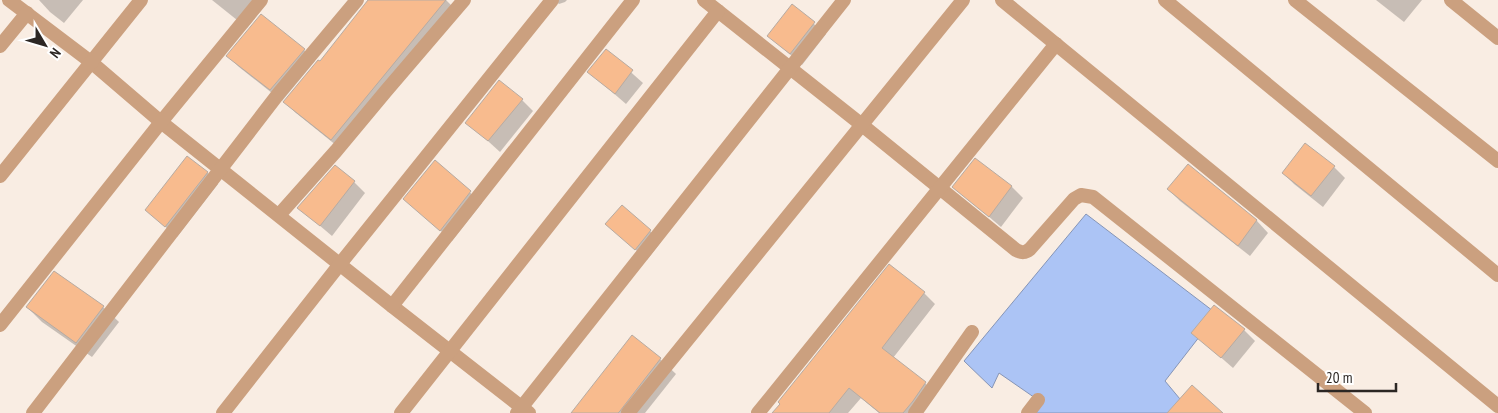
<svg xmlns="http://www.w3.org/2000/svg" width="1498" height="413" font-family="'PT Sans Narrow',sans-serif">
<rect width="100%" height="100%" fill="#f9ede3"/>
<!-- water -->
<path fill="#acc4f5" stroke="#8695b6" d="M1086 214 1217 314 1165 381 1180 399 1170 413H1033L1038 400 999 373 992 388 964 361Z"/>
<!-- shadow -->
<g fill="#0003">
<path d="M39 0H83L64 23 50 12Z"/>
<path d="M212 0H262L266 4 247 28Z"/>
<path d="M370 0H446L458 12 342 150 296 113 285 102 320 63Z"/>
<path d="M554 0H567L565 2 559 4Z"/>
<path d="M1376 0H1422L1404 22Z"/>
<path d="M792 6 826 34 802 65 769 36Z"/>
<path d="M304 50 315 61 282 101 239 67 228 56Z"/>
<path d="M606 50 643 83 626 104 589 72Z"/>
<path d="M522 100 533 111 500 152 467 122Z"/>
<path d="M975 160 1012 187 1023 198 1001 227 954 187Z"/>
<path d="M435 162 482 203 452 241 405 199Z"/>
<path d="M1188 165 1257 221 1268 233 1250 256 1180 201 1168 189Z"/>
<path d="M1334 167 1345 178 1323 207 1294 184 1283 173Z"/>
<path d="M207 172 218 184 177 237 146 210Z"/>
<path d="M354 182 365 193 332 236 299 208Z"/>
<path d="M607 224 650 231 661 242 647 260Z"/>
<path d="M55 272 103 307 119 322 92 357 42 322 27 307Z"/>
<path d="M924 293 935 304 893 358 925 383 936 394 921 413H879L861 398 848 413H774Z"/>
<path d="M1244 330 1255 341 1233 368 1193 333Z"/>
<path d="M632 337 660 359 676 374 645 413H573Z"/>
</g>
<!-- building -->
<g fill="#f8bb8e" stroke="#b7aba2">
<path d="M368 0H446L331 140 283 102 318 60 320 61Z"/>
<path d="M792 4 815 22 790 54 767 36Z"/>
<path d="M261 14 305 49 270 90 226 56Z"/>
<path d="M606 49 633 70 615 94 587 72Z"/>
<path d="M499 80 523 99 488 141 465 123Z"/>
<path d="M1305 143 1335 166 1311 196 1282 173Z"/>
<path d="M187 156 208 172 165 227 145 210Z"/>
<path d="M975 158 1012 186 989 217 952 187Z"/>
<path d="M435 160 471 191 440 231 403 199Z"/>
<path d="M1188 164 1257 220 1238 246 1167 189Z"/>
<path d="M335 165 355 181 320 226 297 208Z"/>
<path d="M622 205 651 230 635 250 605 224Z"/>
<path d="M889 264 925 292 882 348 926 382 913 401 903 413H880L849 388 829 413H772L780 404 778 402Z"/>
<path d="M54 271 104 306 76 343 26 307Z"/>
<path d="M1214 305 1245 329 1221 358 1191 333Z"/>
<path d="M632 335 661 358 620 411 618 413H571Z"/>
<path d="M1192 385 1223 413H1167Z"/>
</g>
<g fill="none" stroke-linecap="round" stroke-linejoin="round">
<!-- minor -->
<g stroke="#cba07f" stroke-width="14">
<path d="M9 0 91 62 161 122 392 306 529 413"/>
<path d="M704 0 862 125 1016 250C1022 253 1025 253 1030 249L1074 199 1081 195 1093 197 1365 413"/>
<path d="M1002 0 1498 406"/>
<path d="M1165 0 1498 275"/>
<path d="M1295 0 1498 161"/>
<path d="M1451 0 1498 38"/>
<path d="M0 46 27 13"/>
<path d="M0 176 141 0"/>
<path d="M279 215 336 151 386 91 464 0"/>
<path d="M392 306 633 0"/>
<path d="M0 325 161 122 261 0"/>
<path d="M33 413 279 93 357 0"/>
<path d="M223 413 340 264 552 0"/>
<path d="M401 413 718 11"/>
<path d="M517 413 844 0"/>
<path d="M628 413 963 0"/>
<path d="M758 413 1056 44"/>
<path d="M915 413 972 332"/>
<path d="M1028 413 1038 400"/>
</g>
</g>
<!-- north arrow -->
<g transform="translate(45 45) rotate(128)" stroke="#ffffff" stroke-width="4" paint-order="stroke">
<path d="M0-4L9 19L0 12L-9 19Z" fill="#2c2724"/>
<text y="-8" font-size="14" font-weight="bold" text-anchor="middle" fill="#2c2724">N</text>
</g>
<!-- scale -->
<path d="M1318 383v8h78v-8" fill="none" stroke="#2c2724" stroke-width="2.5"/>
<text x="1326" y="383" font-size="15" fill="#2c2724" stroke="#ffffff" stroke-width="4" paint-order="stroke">20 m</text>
</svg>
